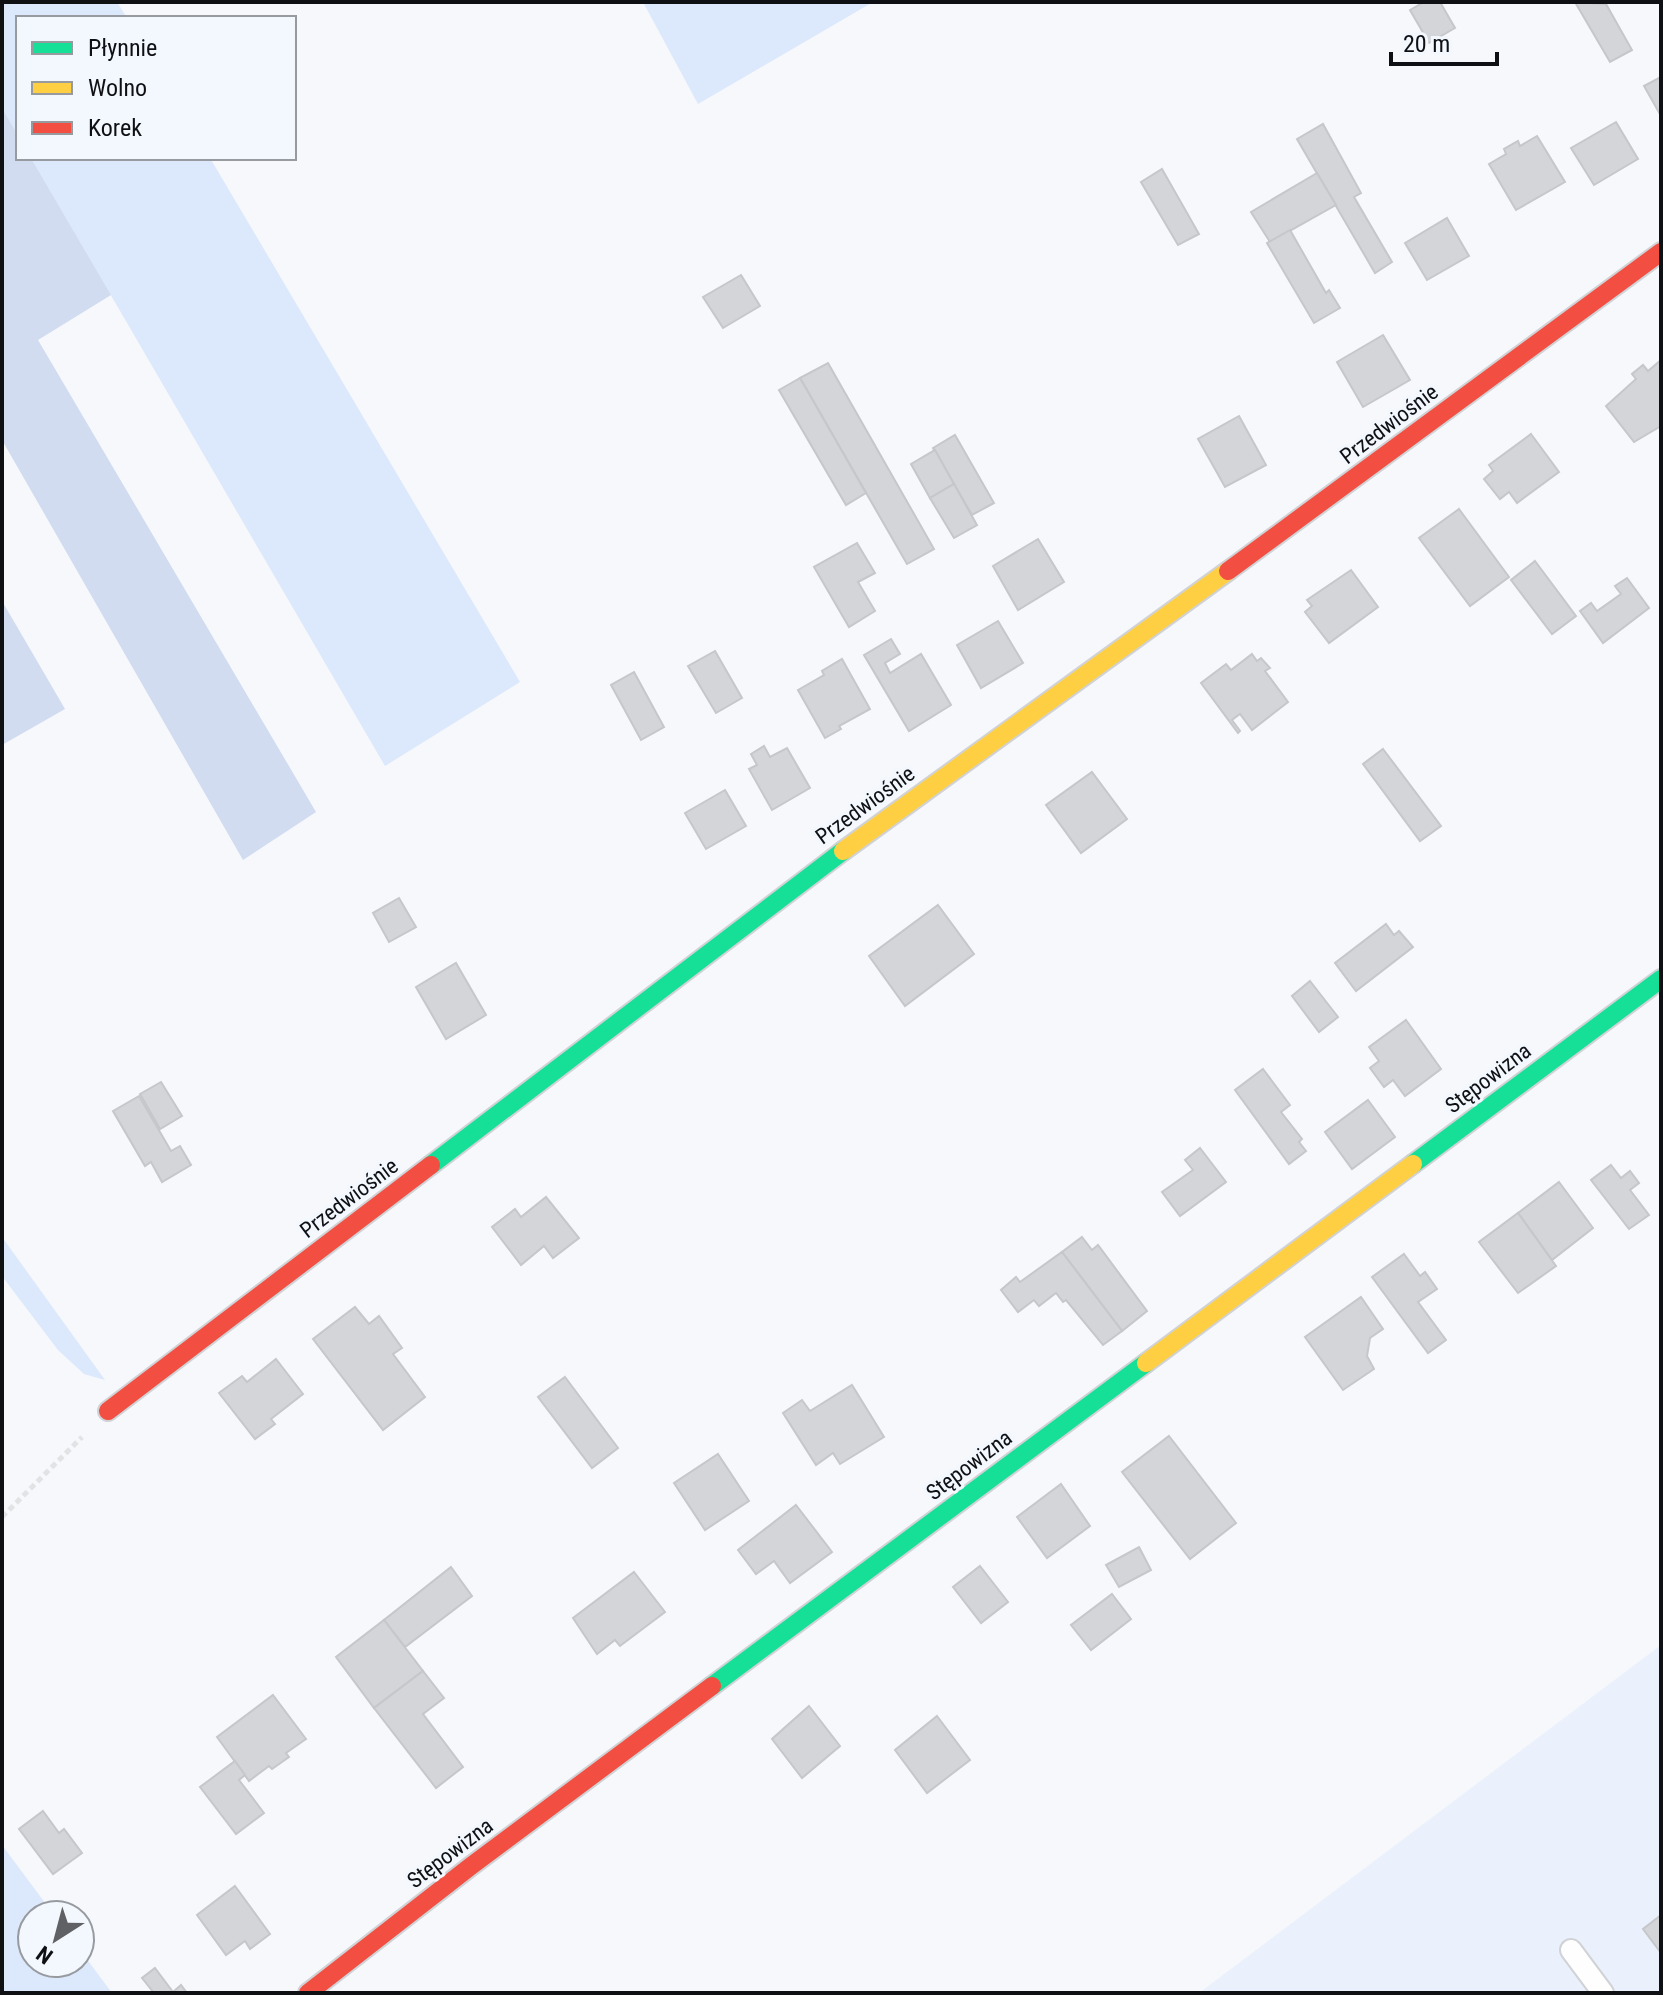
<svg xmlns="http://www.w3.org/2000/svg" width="1663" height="1995" font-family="'Roboto Condensed',sans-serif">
<rect width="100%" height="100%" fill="#f6f8fb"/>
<!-- built -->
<path fill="#eaf1fc" d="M1661 1645V1993H1199Z"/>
<!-- green -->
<g fill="#dce8fb">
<path d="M2 2H117L127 18H18V135L2 108Z"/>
<path d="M643 2H873L698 104Z"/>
<path d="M31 158H210L520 682 385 766Z"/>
<path d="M2 1237 105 1380 84 1374 58 1350 2 1276Z"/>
<path d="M2 1845 54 1915H32V1963H80V1950L112 1993H2Z"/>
</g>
<!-- forest -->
<g fill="#d1dcf1">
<path d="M2 108 18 135V158H31L111 295 38 340 316 812 243 860 2 440Z"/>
<path d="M2 601 65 709 2 745Z"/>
</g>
<!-- building -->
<g fill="#d3d5d8" stroke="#c5c7ca" stroke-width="2">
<path d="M1424 2H1440L1455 28 1429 43 1410 10Z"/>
<path d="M1575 2 1606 4 1632 50 1610 62Z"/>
<path d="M1661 77V116L1644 86Z"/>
<path d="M1616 122 1638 159 1594 185 1571 148Z"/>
<path d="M1323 124 1361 193 1354 197 1392 262 1375 273 1297 139Z"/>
<path d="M1537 136 1565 182 1516 210 1489 164 1506 154 1504 149 1518 141 1520 146Z"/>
<path d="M1162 169 1199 234 1178 245 1141 182Z"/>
<path d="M1317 173 1336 205 1270 242 1251 212Z"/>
<path d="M1447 218 1469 256 1427 280 1405 243Z"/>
<path d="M1290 230 1326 293 1329 290 1340 308 1314 323 1267 243Z"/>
<path d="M741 275 760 306 723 328 703 297Z"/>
<path d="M1383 335 1410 380 1363 407 1337 362Z"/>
<path d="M1661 360V426L1634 442 1606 406 1636 379 1632 374 1643 365 1648 371Z"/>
<path d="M828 363 934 549 907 564 800 378Z"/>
<path d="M800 378 866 493 846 505 779 390Z"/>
<path d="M1239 416 1266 465 1225 487 1198 439Z"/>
<path d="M1531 434 1559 472 1517 503 1509 492 1500 499 1484 479 1493 471 1489 465Z"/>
<path d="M955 435 994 503 972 515 933 448Z"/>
<path d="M935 450 954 484 930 498 911 464Z"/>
<path d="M954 484 977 525 954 538 930 498Z"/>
<path d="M1459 509 1509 577 1470 606 1419 538Z"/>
<path d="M1038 539 1064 582 1018 610 993 566Z"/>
<path d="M857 543 875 573 858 582 875 611 849 627 814 567Z"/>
<path d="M1535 561 1576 616 1552 634 1511 580Z"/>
<path d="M1351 570 1378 607 1329 643 1305 612 1312 606 1307 600Z"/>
<path d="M1627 578 1649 608 1603 643 1580 611 1591 603 1597 611 1621 594 1615 586Z"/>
<path d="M998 621 1023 663 981 688 957 645Z"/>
<path d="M891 639 900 654 885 663 890 673 921 654 951 705 909 731 864 655Z"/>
<path d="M715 651 742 698 716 713 688 666Z"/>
<path d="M1252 654 1257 661 1261 658 1270 668 1265 671 1288 702 1252 730 1240 714 1232 720 1240 731 1238 733 1201 683 1226 664 1231 670Z"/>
<path d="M842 659 870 709 839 726 841 729 825 738 798 690 824 675 822 671Z"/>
<path d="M634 672 664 727 641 740 611 685Z"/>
<path d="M764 746 770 757 787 748 810 788 772 810 749 769 757 765 751 754Z"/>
<path d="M1383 749 1441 826 1420 841 1363 764Z"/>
<path d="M1092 772 1127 819 1081 853 1046 805Z"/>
<path d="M725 790 746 826 706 849 685 813Z"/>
<path d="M399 898 416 927 389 942 373 913Z"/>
<path d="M938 905 974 954 905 1006 869 956Z"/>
<path d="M1386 924 1394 935 1399 931 1413 947 1356 991 1335 963Z"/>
<path d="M456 963 486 1015 446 1039 416 987Z"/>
<path d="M1310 981 1338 1017 1319 1032 1292 996Z"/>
<path d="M1406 1020 1441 1069 1405 1096 1393 1080 1384 1087 1370 1068 1379 1061 1369 1047Z"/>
<path d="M1263 1069 1290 1105 1281 1112 1302 1139 1299 1142 1306 1151 1289 1164 1235 1090Z"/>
<path d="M161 1082 182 1116 160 1129 140 1094Z"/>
<path d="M139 1096 171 1151 180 1146 191 1165 162 1182 151 1162 145 1166 113 1111Z"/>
<path d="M1368 1100 1395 1137 1352 1169 1325 1132Z"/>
<path d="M1200 1148 1226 1182 1180 1216 1162 1192 1193 1170 1185 1160Z"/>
<path d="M1611 1165 1621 1178 1630 1171 1639 1183 1630 1190 1649 1215 1629 1229 1591 1180Z"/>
<path d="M1559 1182 1593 1228 1552 1260 1518 1213Z"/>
<path d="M546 1197 579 1238 553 1258 544 1246 521 1265 492 1227 515 1209 521 1217Z"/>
<path d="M1518 1213 1556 1266 1518 1293 1479 1242Z"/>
<path d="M1082 1237 1092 1250 1098 1245 1147 1311 1122 1331 1062 1252Z"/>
<path d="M1062 1252 1122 1331 1103 1345 1066 1300 1063 1302 1056 1293 1039 1306 1034 1300 1018 1312 1001 1290 1016 1277 1020 1282Z"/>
<path d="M1404 1254 1420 1276 1425 1272 1437 1289 1418 1302 1446 1340 1428 1353 1372 1277Z"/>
<path d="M1361 1297 1383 1329 1370 1338 1367 1356 1374 1369 1343 1390 1305 1337Z"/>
<path d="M355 1307 369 1324 379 1316 402 1348 393 1354 425 1397 383 1430 313 1339Z"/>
<path d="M276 1359 303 1394 271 1419 275 1424 255 1439 219 1393 242 1376 247 1382Z"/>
<path d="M565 1377 618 1448 592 1468 538 1397Z"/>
<path d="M852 1385 884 1437 840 1464 833 1453 816 1465 783 1413 802 1400 810 1411Z"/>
<path d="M1169 1436 1236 1523 1190 1559 1122 1472Z"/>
<path d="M718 1454 749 1501 705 1530 674 1483Z"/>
<path d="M1061 1484 1090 1526 1047 1558 1017 1517Z"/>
<path d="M796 1505 832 1552 790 1583 774 1561 756 1574 738 1550Z"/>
<path d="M1139 1547 1151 1570 1119 1587 1106 1565Z"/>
<path d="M980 1566 1008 1602 981 1623 953 1587Z"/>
<path d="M451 1567 472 1596 405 1647 384 1620Z"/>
<path d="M634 1572 665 1612 620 1646 615 1640 597 1654 573 1618Z"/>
<path d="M1112 1594 1131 1619 1091 1650 1071 1625Z"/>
<path d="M384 1620 423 1671 374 1708 336 1657Z"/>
<path d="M423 1671 444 1698 423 1714 463 1767 436 1788 374 1708Z"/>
<path d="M273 1695 306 1739 286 1753 289 1757 272 1769 269 1766 249 1781 217 1737Z"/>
<path d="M809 1706 840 1746 802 1778 772 1739Z"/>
<path d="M937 1716 970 1760 927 1793 895 1750Z"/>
<path d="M235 1761 245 1775 239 1780 264 1813 236 1834 200 1787Z"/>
<path d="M43 1811 59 1833 64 1829 82 1853 53 1874 19 1829Z"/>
<path d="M235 1886 270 1934 250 1949 245 1941 226 1955 197 1915Z"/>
<path d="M1661 1915V1953L1643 1929Z"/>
<path d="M155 1968 173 1992 181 1985 187 1993H154L142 1978Z"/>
</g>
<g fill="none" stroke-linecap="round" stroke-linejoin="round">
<defs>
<path id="lane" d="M1571 1950 1603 1993"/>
<g id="fast">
<path d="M1413 1164 1661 979"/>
<path d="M431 1165 843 851"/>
<path d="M712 1686 1146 1363"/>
</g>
<g id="slow">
<path d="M843 851 1228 571"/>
<path d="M1146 1363 1413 1164"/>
</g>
<g id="jam">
<path d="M1228 571 1661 252"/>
<path d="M108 1411 431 1165"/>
<path d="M308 1993 471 1866 712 1686"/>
</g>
</defs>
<!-- lane casing -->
<use href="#lane" stroke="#d0d2d5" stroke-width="24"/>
<!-- fast casing -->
<use href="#fast" stroke="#d0d2d5" stroke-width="22"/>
<!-- slow casing -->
<use href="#slow" stroke="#d0d2d5" stroke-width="22"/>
<!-- jam casing -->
<use href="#jam" stroke="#d0d2d5" stroke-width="22"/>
<!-- path -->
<path stroke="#e2e3e4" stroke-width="5" stroke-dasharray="6 4" stroke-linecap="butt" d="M2 1517 82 1437"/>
<!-- lane -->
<use href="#lane" stroke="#fefefe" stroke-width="20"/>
<!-- fast -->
<use href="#fast" stroke="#16e098" stroke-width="18"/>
<!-- slow -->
<use href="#slow" stroke="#ffcf43" stroke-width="18"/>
<!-- jam -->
<use href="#jam" stroke="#f24e42" stroke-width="18"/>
</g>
<g text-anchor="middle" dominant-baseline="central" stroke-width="6" stroke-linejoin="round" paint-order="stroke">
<!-- street labels -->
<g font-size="22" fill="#0e1014" stroke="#f3f7fe">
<text transform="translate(1389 424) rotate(-37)">Przedwiośnie</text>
<text transform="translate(865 805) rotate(-36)">Przedwiośnie</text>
<text transform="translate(1488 1078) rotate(-37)">Stępowizna</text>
<text transform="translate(349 1198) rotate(-37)">Przedwiośnie</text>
<text transform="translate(969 1465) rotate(-37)">Stępowizna</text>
<text transform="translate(450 1853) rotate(-37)">Stępowizna</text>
</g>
</g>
<!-- border -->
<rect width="1663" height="1995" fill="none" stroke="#0e1014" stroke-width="8"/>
<!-- legend -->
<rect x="16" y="16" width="280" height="144" fill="#f3f7fe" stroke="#979ba0" stroke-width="2"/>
<rect x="32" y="42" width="40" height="12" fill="#16e098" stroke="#979ba0" stroke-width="2"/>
<text x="88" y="56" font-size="24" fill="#0e1014">Płynnie</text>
<rect x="32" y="82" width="40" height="12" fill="#ffcf43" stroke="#979ba0" stroke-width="2"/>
<text x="88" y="96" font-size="24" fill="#0e1014">Wolno</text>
<rect x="32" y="122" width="40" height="12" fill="#f24e42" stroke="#979ba0" stroke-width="2"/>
<text x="88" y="136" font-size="24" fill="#0e1014">Korek</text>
<!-- north arrow -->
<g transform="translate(56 1939) rotate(216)"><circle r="38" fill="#f3f7fe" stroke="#979ba0" stroke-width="2"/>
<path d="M0-6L14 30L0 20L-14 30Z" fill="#5f6165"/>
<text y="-12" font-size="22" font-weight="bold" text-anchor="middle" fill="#0e1014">N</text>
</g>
<!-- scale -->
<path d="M1391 52v12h106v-12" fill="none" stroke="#0e1014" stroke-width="4"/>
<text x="1403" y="52" font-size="24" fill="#0e1014" stroke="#f3f7fe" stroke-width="6" paint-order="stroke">20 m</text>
</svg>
